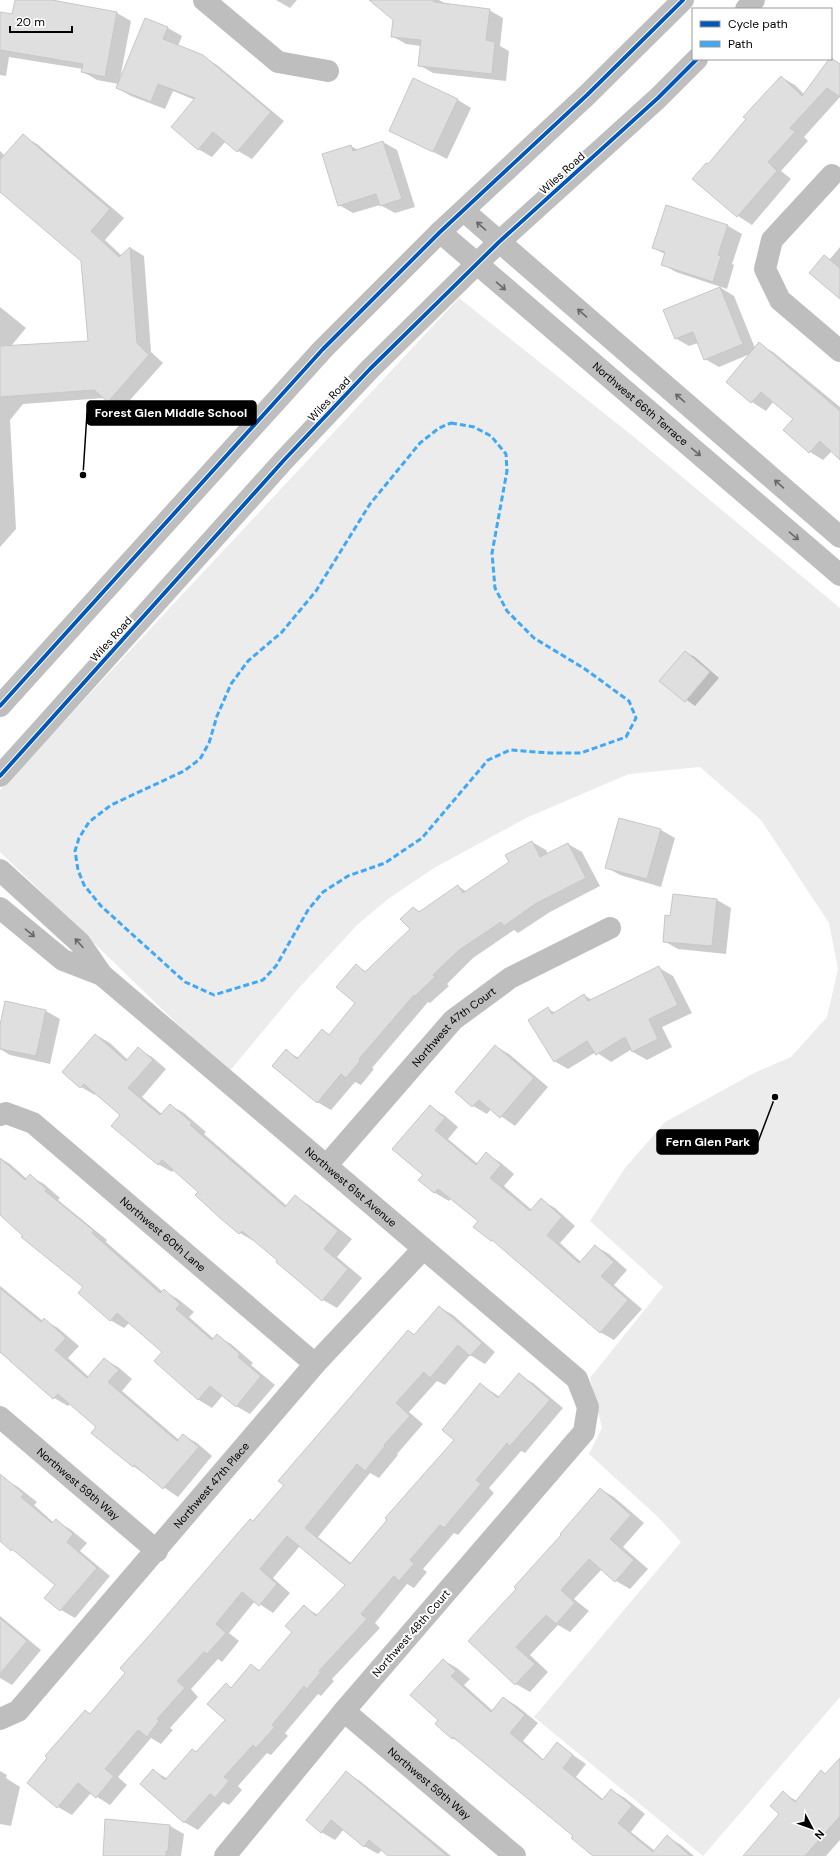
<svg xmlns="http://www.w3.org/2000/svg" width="840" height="1856" font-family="'DM Sans',sans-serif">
<rect width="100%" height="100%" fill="#fff"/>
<!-- green -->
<path fill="#ececec" d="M459 298 634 437 840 608V1697L703 1856 534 1717 681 1542 658 1517 589 1454 602 1428 590 1378 663 1287 590 1221 625 1168 665 1122 756 1072 791 1057 827 1017 838 969 829 923 761 820 700 767 629 774 528 817 434 868 388 899 357 925 298 989 228 1073 0 852V790Z"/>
<!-- shadow -->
<g fill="#0003">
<path d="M16 0H43L117 13 131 21 120 79 145 19 168 28 182 36 178 46 202 56 217 65 284 121 252 159 238 151 226 141 212 157 198 149 195 100 173 91 165 109 131 96 117 88 119 84 97 80 83 72V69L9 57 6 76 0 75V13L13 15Z"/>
<path d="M276 0H297L290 8Z"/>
<path d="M370 0H439L448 5 489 10 503 18 500 46 509 51 506 81 433 73 419 65 421 46 406 44 392 36 394 19Z"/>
<path d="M840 64V97L804 137 808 141 781 171 791 179 752 225 738 216 693 179 708 165 781 77 795 85 805 95Z"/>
<path d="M458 100 471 108 447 159 390 130Z"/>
<path d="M23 136 37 144 124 218 105 240 122 256 131 248 144 256 151 352 163 363 122 409 104 398 23 404 10 420 16 529 0 547V307L26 328 11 346 89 342 82 261 0 191V151L5 156Z"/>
<path d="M383 142 397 150 415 207 395 213 380 205 353 213 339 205 351 146 358 150Z"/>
<path d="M728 226 742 234 732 264 734 265 727 289 676 272 662 264 665 254 653 248Z"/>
<path d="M840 247V297L824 256 830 259Z"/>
<path d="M721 288 734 296 755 348 759 344 773 352 840 407V459L832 451 823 460 810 452 794 419 773 402 766 411 752 402 727 382 750 354 719 367 705 359 698 343 689 346 675 338 664 310Z"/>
<path d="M685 652 695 657 719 678 695 706 661 681Z"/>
<path d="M619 819 661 830 675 838 661 887 620 875 606 867Z"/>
<path d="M532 842 546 850 548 854 568 844 582 852 600 886 550 912 518 933 514 930 473 958 447 984 449 986 430 1003 428 1002 372 1068 374 1069 361 1085 355 1082 331 1110 317 1102 286 1051 299 1058 322 1030 330 1035 357 1003 356 966 367 972 411 929 413 908 421 912 458 886 467 892 511 862Z"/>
<path d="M717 900 731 908 726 954 678 949 664 941 671 917Z"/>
<path d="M659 968 673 976 692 1013 662 1027 672 1047 647 1060 633 1052 632 1049 611 1062 596 1052 568 1069 554 1061 548 1009 556 1013 584 995 592 1000Z"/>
<path d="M46 1011 60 1019 50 1064 10 1055 0 1049V1030Z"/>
<path d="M96 1035 110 1043 128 1060 138 1049 152 1057 166 1069 142 1097 162 1114 170 1105 184 1113 206 1132 204 1134 287 1206 295 1197 309 1205 352 1239 337 1257 362 1278 337 1308 323 1300 277 1262 279 1260 255 1240 254 1241 240 1233 220 1217 200 1192 174 1169 172 1172 158 1164 122 1115 97 1093 95 1095 81 1087 64 1072Z"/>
<path d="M495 1046 509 1054 548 1087 515 1126 491 1109 487 1114 473 1106 456 1092Z"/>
<path d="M430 1107 444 1115 458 1127 448 1139 478 1164 486 1154 500 1162 514 1174 504 1186 532 1210 541 1200 555 1208 575 1226 560 1243 581 1262 595 1246 609 1254 627 1270 614 1285 642 1309 614 1340 600 1332 500 1245 492 1240 480 1221 451 1198 449 1201 435 1193 420 1180 424 1175Z"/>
<path d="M0 1158 10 1164 27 1179 30 1176 44 1184 60 1198 58 1200 107 1240 106 1242 163 1292 164 1291 178 1299 194 1312 189 1317 214 1339 217 1336 231 1344 253 1363 251 1365 275 1385 250 1414 236 1406 223 1395 212 1408 199 1400 155 1361 163 1352 129 1323 124 1328 110 1320 85 1287 0 1214Z"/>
<path d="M0 1286 43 1321 44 1320 58 1328 79 1346 68 1358 89 1377 104 1359 118 1367 132 1379 122 1391 179 1440 183 1435 197 1443 212 1456 178 1497 133 1466 98 1427 70 1404 68 1406 54 1398 7 1357 0 1352Z"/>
<path d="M439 1307 453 1315 495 1352 485 1364 470 1355 445 1385 437 1381 409 1412 423 1424 397 1454 398 1455 379 1478 370 1473 318 1537 351 1563 455 1440 480 1384 500 1397 519 1375 533 1383 563 1408 525 1453 521 1451 489 1488 494 1493 458 1535 454 1533 423 1569 427 1572 414 1588 407 1584 375 1623 380 1628 332 1679 334 1681 321 1696 318 1694 285 1733 288 1736 271 1755 267 1753 238 1786 242 1790 229 1805 223 1802 198 1830 184 1822 154 1771 168 1779 196 1753 226 1720V1685L232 1688 251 1665 261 1671 293 1632 304 1607 318 1615 346 1585 300 1546 273 1578 290 1593 273 1613 255 1601 229 1633 239 1641 222 1662 218 1659 191 1689 198 1697 170 1728 173 1730 161 1744 151 1738 118 1777 127 1785 110 1805 91 1793 72 1815 58 1807 28 1782 85 1711 91 1714 285 1485 408 1331 415 1335Z"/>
<path d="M4 1479 18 1487 37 1502 34 1505 54 1523 56 1521 70 1529 87 1543 80 1551 110 1576 75 1618 61 1610 45 1597 56 1585 22 1556 0 1540V1481Z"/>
<path d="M600 1489 614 1497 644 1523 623 1547 648 1569 630 1589 616 1581 602 1569 574 1599 589 1611 570 1632 558 1625 530 1655 548 1672 530 1692 516 1684 469 1641 517 1589Z"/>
<path d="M0 1616 41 1650 12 1685 0 1678Z"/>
<path d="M443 1660 457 1668 470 1679 464 1685 493 1711 504 1698 517 1706 538 1723 523 1741 544 1760 557 1744 586 1764 576 1777 604 1800 611 1790 625 1798 645 1814 631 1832 655 1851 668 1837 681 1845 694 1856H595L574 1836 461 1743 452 1738 440 1720Z"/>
<path d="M840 1760V1840L826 1856H745L781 1814 783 1793 797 1801 821 1772 826 1775Z"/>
<path d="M0 1771 7 1775 6 1778 20 1787 11 1826 0 1824Z"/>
<path d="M346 1773 360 1781 451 1856H390L382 1850 378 1854 364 1846 344 1829 335 1840 321 1832Z"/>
<path d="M106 1820 170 1826 184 1834 181 1856H104Z"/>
</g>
<!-- building -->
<g fill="#dfdfdf" stroke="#c7c7c7">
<path d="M15 0H52L117 12 105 77 81 72 83 64 0 50V12L12 14Z"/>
<path d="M369 0H434V2L490 9 486 40 495 42 492 74 418 66 421 40 391 37 393 20Z"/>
<path d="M145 18 168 27 163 39 203 55 271 112 237 152 213 132 198 150 171 127 195 98 158 84 151 102 116 88Z"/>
<path d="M831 58 840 64V97L827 88 790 128 795 132 768 162 777 171 737 217 692 179 706 163 708 164 746 119 743 117 781 76 802 96 829 59Z"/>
<path d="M413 78 458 99 433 152 389 131Z"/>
<path d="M23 134 110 209 91 231 119 257 130 247 137 343 149 355 108 402 94 390 0 397V346L88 341 81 261 0 192V160Z"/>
<path d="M383 141 402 199 380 206 376 194 338 206 322 154 351 145 353 151Z"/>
<path d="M666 205 728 225 718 255 721 256 713 282 661 265 665 252 652 248Z"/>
<path d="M824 255 840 268V299L809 273Z"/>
<path d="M720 287 743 344 704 360 693 332 675 339 663 310Z"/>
<path d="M759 342 840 411V460L820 441 809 453 783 430 793 419 761 392 751 403 726 382Z"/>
<path d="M685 651 710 672 685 702 659 681Z"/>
<path d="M619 818 661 829 647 879 605 868Z"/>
<path d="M532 841 540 857 568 843 586 878 535 904 504 926 501 922 459 950 433 975 435 977 415 996 414 995 359 1059 360 1061 346 1078 341 1074 317 1103 272 1066 286 1049 297 1059 322 1029 329 1035 355 1003 336 987 356 964 365 972 410 929 400 919 413 907 419 912 458 885 463 893 509 862 505 855Z"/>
<path d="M673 894 717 899 712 946 663 942 665 915 670 916Z"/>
<path d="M659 966 678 1005 649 1019 658 1039 632 1052 625 1037 596 1055 587 1041 554 1062 528 1020 548 1007 552 1014 584 994 588 1001Z"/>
<path d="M5 1001 46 1010 36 1056 0 1049V1025Z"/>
<path d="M95 1034 126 1061 138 1047 153 1060 128 1088 160 1115 170 1104 192 1123 190 1125 285 1207 295 1195 338 1231 324 1249 348 1269 322 1301 276 1262 277 1260 242 1231 239 1234 220 1218 195 1195 198 1192 162 1160 158 1165 111 1126 120 1115 84 1084 80 1088 62 1072Z"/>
<path d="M495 1045 534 1078 500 1118 479 1100 472 1107 455 1092Z"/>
<path d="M430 1105 445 1118 435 1130 476 1165 486 1152 501 1165 490 1178 530 1211 541 1198 562 1217 547 1235 579 1263 595 1245 614 1262 601 1276 628 1300 600 1333 492 1240 491 1241 473 1227 478 1221 438 1189 434 1193 418 1180 423 1175 392 1149Z"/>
<path d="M0 1158 25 1180 30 1174 47 1190 45 1191 94 1231 92 1233 160 1293 164 1289 180 1304 176 1309 212 1340 217 1334 240 1354 238 1357 261 1376 236 1407 210 1386 198 1400 154 1361 162 1352 117 1313 110 1321 78 1293 83 1287 21 1237 23 1236 0 1215Z"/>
<path d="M0 1288 41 1322 44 1318 66 1338 55 1350 87 1378 104 1358 119 1370 108 1382 177 1441 183 1434 199 1447 163 1489 134 1465 133 1467 91 1433 96 1427 58 1394 53 1399 0 1352Z"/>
<path d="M439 1306 482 1343 470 1356 458 1345 430 1378 424 1372 396 1403 410 1416 384 1445 385 1446 365 1471 357 1464 305 1528 350 1564 387 1520 385 1518 454 1440 442 1430 480 1383 498 1398 519 1373 550 1400 510 1446 507 1443 476 1480 481 1484 444 1528 440 1525 410 1560 414 1564 399 1581 394 1576 361 1614 367 1619 319 1671 321 1672 307 1689 304 1686 272 1725 275 1727 256 1748 253 1745 224 1777 229 1781 215 1798 210 1794 184 1823 140 1784 153 1769 165 1780 192 1749 196 1752 225 1720 207 1704 226 1683 231 1688 251 1664 259 1671 292 1632 285 1626 304 1605 316 1616 345 1585 287 1536 260 1569 277 1584 259 1606 242 1592 216 1624 226 1633 207 1654 204 1652 177 1681 185 1688 157 1719 159 1721 147 1737 138 1730 105 1769 114 1776 96 1798 78 1783 57 1808 27 1783 47 1758 45 1756 85 1710 90 1714 125 1673 120 1668 155 1629 250 1519 253 1521 284 1485 278 1481 408 1330 414 1335Z"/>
<path d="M0 1474 24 1494 21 1497 52 1523 56 1519 73 1534 67 1542 97 1568 60 1611 44 1598 55 1585 12 1549 11 1551 0 1541Z"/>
<path d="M600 1488 631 1515 610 1539 634 1560 615 1582 589 1559 561 1590 575 1603 556 1624 546 1615 516 1647 535 1664 515 1685 468 1641 516 1589 514 1587 561 1535 560 1534Z"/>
<path d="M0 1618 27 1641 0 1674Z"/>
<path d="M443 1659 456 1671 451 1676 491 1712 503 1697 525 1715 510 1733 543 1760 557 1742 573 1755 563 1768 602 1800 611 1789 632 1806 618 1823 653 1852 667 1835 690 1856H593L571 1838 573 1836 453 1737 452 1739 435 1724 438 1720 410 1695Z"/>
<path d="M840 1758V1816L805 1856H743L779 1814 770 1806 783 1791 795 1802 821 1770 825 1774Z"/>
<path d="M346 1771 394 1811 447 1856H388L369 1840 364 1847 331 1820 321 1833 306 1820Z"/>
<path d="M105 1819 170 1825 168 1851H166V1856H103Z"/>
</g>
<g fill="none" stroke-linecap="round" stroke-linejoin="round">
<!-- minor -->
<g stroke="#bebebe" stroke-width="22">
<path d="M204 0 278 62 328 71"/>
<path d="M832 175 772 240 765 269 780 300 840 351"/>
<path d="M464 211 840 537"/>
<path id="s1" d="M440 232 840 575"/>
<path id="s2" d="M0 870 80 943 102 975 577 1379 588 1407 584 1432 344 1711 225 1856"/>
<path d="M0 908 63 960 102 975"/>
<path id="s3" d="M0 1115 6 1113 33 1123 315 1364"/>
<path id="s4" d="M327 1165 453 1020 510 978 610 928"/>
<path id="s5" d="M0 1417 157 1551"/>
<path id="s6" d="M344 1711 515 1856"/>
<path id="s7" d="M0 1719 18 1711 315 1364 423 1249"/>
</g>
<!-- major -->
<g stroke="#bebebe" stroke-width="22">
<path d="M746 9 754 0"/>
<path d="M0 706 323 349 440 232 587 95 683 0"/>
<path d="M0 776 285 459 370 369 499 242 658 98 697 59"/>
</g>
<!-- quiet -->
<path stroke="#3fa9f5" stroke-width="3" stroke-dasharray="6 3" stroke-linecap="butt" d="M451 423 474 427 491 436 506 454 507 471 492 553 495 588 507 611 534 638 585 669 629 701 636 718 626 737 581 753H550L510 750 488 760 422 838 385 863 348 876 323 892 308 910 276 966 263 980 214 995 185 982 101 906 84 885 78 870 75 851 79 838 89 822 111 805 184 771 200 759 209 743 217 716 231 684 248 661 282 632 316 591 370 504 420 443 439 428Z"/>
<defs>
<g id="cycleway">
<path d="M0 706 323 349 440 232 587 95 683 0"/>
<path d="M0 776 285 459 370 369 499 242 658 98 697 59"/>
</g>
</defs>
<!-- cycleway casing -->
<use href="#cycleway" stroke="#fff" stroke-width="6"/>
<!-- cycleway -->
<use href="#cycleway" stroke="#0057b8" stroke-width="4"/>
</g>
<!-- one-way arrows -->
<defs><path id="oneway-shaft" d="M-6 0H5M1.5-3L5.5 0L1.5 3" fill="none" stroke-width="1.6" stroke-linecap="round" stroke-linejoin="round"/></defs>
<g stroke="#686868">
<use href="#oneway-shaft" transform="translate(481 226) rotate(-139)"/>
<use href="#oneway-shaft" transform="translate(501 286) rotate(41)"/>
<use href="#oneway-shaft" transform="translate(582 313) rotate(-139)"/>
<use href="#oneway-shaft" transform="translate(680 398) rotate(-139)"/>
<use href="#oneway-shaft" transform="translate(696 452) rotate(40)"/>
<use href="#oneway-shaft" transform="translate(779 484) rotate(-139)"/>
<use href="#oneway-shaft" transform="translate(794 536) rotate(40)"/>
<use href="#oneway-shaft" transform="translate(30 933) rotate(40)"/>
<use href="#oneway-shaft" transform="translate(79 943) rotate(-132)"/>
</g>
<g text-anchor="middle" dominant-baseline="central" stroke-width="4" stroke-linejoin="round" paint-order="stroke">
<!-- street labels -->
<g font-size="11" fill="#000" stroke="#fff">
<text transform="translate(562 173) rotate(-42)">Wiles Road</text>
<text transform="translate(329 399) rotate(-47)">Wiles Road</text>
<text stroke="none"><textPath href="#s1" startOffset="264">Northwest 66th Terrace</textPath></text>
<text transform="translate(111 639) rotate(-48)">Wiles Road</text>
<text stroke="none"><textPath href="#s4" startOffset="188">Northwest 47th Court</textPath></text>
<text stroke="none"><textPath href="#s2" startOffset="474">Northwest 61st Avenue</textPath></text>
<text stroke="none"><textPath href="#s3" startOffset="206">Northwest 60th Lane</textPath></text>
<text stroke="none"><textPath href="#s5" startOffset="103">Northwest 59th Way</textPath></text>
<text stroke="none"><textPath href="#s7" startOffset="317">Northwest 47th Place</textPath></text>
<text transform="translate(411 1633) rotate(-49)">Northwest 48th Court</text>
<text stroke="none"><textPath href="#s6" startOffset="112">Northwest 59th Way</textPath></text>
</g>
</g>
<!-- callouts -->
<path fill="none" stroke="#000" stroke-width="1.5" d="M83 475L87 413M775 1097L758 1142"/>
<g fill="#000" stroke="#fff" stroke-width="1.5">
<circle cx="83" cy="475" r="4"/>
<circle cx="775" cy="1097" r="4"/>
</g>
<g fill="#000" stroke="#000" stroke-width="1.5">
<rect x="87" y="401" width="169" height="24" rx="4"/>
<rect x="657" y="1130" width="101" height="24" rx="4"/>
</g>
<g font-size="12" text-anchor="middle" font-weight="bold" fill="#fff">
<text x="171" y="417">Forest Glen Middle School</text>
<text x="708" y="1146">Fern Glen Park</text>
</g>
<!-- legend -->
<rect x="692" y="8" width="140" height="52" fill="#ffffff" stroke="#999999"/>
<rect x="700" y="21" width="20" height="6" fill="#0057b8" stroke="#999999"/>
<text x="728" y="28" font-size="12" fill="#000000">Cycle path</text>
<rect x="700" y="41" width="20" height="6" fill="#3fa9f5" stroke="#999999"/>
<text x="728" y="48" font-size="12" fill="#000000">Path</text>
<!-- north arrow -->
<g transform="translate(812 1828) rotate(131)" stroke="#ffffff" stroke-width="3" paint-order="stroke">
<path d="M0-3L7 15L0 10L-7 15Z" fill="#000000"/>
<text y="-6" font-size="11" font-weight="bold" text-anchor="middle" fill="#000000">N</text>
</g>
<!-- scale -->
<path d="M10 26v6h62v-6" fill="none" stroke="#000000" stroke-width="2"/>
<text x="16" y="26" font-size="12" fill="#000000" stroke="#ffffff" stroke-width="3" paint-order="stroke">20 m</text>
</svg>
